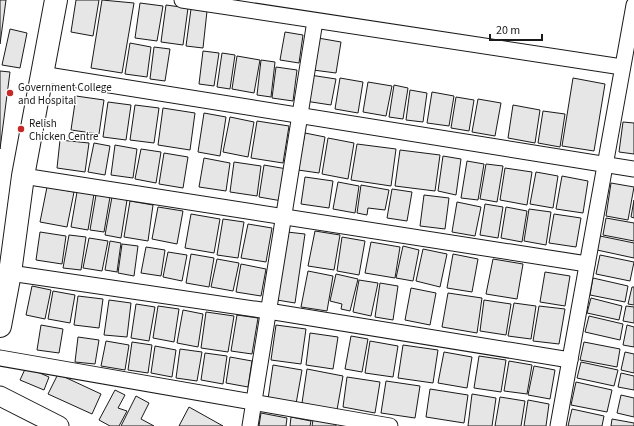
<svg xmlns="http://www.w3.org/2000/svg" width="634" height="426" font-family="'Source Sans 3',sans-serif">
<rect width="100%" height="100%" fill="#fff"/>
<!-- building -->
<g fill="#e6e6e6" stroke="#1a1a1a">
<path d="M0 0H6L0 44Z"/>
<path d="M76 0H99L93 36 71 32Z"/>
<path d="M102 0 134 3 122 73 91 68Z"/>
<path d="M140 3 163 6 157 41 135 38Z"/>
<path d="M166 5 188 8 183 45 161 42Z"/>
<path d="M191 9 207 11 203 48 186 46Z"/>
<path d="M10 29 27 33 20 68 2 65Z"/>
<path d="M285 32 303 35 299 63 280 60Z"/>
<path d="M318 38 341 42 336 73 313 70Z"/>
<path d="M130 43 151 47 147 77 125 74Z"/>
<path d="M154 47 170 49 165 81 150 79Z"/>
<path d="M203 51 219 53 214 86 199 84Z"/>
<path d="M222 53 235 55 230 89 217 87Z"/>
<path d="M237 56 260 60 254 93 232 89Z"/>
<path d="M261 60 275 62 271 97 257 95Z"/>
<path d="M276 67 297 70 293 101 272 98Z"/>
<path d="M0 71 10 72 0 149Z"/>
<path d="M310 75 336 79 331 105 305 101Z"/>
<path d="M340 78 363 82 358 113 335 109Z"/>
<path d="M573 78 605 84 594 151 562 146Z"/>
<path d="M368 82 392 86 386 116 363 112Z"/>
<path d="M394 85 408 88 403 119 389 117Z"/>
<path d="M410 90 427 93 423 122 406 120Z"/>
<path d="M432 92 454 96 449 126 427 123Z"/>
<path d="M76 96 104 100 99 134 71 130Z"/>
<path d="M456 97 474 100 469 131 451 128Z"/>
<path d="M478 99 501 103 495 136 472 132Z"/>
<path d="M108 102 131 105 126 140 103 137Z"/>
<path d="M135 105 159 108 154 143 130 140Z"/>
<path d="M513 105 540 110 535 143 508 138Z"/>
<path d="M163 108 195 113 190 150 158 145Z"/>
<path d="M543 111 565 114 560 147 538 143Z"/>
<path d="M204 113 226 117 220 156 198 152Z"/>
<path d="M230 117 254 122 248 157 223 152Z"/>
<path d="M257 121 289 126 283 163 251 158Z"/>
<path d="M623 122 634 123V154L619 152Z"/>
<path d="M305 133 325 137 319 173 298 170Z"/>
<path d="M328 138 354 143 348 179 322 174Z"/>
<path d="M60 140 89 143 85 172 57 168Z"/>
<path d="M94 143 110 146 105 175 88 172Z"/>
<path d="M357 144 396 149 391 186 351 180Z"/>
<path d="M115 145 137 149 133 178 111 175Z"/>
<path d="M141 149 161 152 156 183 135 179Z"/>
<path d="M400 150 440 155 435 191 395 186Z"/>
<path d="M164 153 188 157 183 188 159 184Z"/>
<path d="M443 156 461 159 456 195 438 191Z"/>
<path d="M204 158 230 163 226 191 199 187Z"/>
<path d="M467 161 484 164 478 200 461 198Z"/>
<path d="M234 162 261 166 257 196 230 192Z"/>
<path d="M486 164 503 166 497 202 480 199Z"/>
<path d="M264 165 287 169 282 201 259 197Z"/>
<path d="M505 168 532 172 527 205 500 200Z"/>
<path d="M536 172 558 176 553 208 530 204Z"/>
<path d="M562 176 588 181 583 213 556 209Z"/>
<path d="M305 177 333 181 329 208 301 204Z"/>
<path d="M338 182 359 186 355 213 333 209Z"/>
<path d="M611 183 634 187 628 220 606 216Z"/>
<path d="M361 185 389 190 385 210 368 208 367 215 357 213Z"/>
<path d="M47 187 74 192 67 227 40 222Z"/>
<path d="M392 189 412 192 407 221 387 218Z"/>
<path d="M77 192 94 194 88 230 71 227Z"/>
<path d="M96 195 110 197 104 232 90 230Z"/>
<path d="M424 195 449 198 445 229 420 226Z"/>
<path d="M112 197 127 200 121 238 105 235Z"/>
<path d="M634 200V218L631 217Z"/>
<path d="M130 201 153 205 148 241 124 237Z"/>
<path d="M457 202 481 207 475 236 452 232Z"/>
<path d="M485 204 503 207 498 238 480 235Z"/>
<path d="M158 207 183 211 177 244 152 239Z"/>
<path d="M506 207 527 211 522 242 501 238Z"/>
<path d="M529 209 551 212 546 245 524 241Z"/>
<path d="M191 214 220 219 214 253 185 248Z"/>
<path d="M554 214 581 218 576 247 549 243Z"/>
<path d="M606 218 634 223V241L603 235Z"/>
<path d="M223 219 244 222 238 258 217 255Z"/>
<path d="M248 224 272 228 266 262 241 258Z"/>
<path d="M315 231 340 235 334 270 308 266Z"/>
<path d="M40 232 66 236 62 264 36 260Z"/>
<path d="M287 232 305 234 295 303 277 300Z"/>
<path d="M69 235 86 237 81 270 63 268Z"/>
<path d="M600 236 634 243V258L597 250Z"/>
<path d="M342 237 365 241 359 275 337 271Z"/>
<path d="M89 238 108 241 102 271 83 268Z"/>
<path d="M110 241 121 243 117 272 105 270Z"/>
<path d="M371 242 400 247 395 278 365 273Z"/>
<path d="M122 244 138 246 134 276 118 273Z"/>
<path d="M403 246 419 250 413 281 396 278Z"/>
<path d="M146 247 165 250 161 276 141 273Z"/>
<path d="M423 249 447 254 440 287 416 281Z"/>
<path d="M168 252 187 255 182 281 163 277Z"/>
<path d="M191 254 214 258 209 287 186 283Z"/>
<path d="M453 254 478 259 472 292 447 288Z"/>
<path d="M600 255 634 262 630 281 596 274Z"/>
<path d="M217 259 239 263 233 291 211 287Z"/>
<path d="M493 259 523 264 517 299 486 294Z"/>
<path d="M241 264 266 269 261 296 236 292Z"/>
<path d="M308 271 333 276 327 311 301 307Z"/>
<path d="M545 272 570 276 565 306 540 302Z"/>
<path d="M336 274 358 279 350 311 341 309 342 304 330 301Z"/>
<path d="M593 278 628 286 625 302 590 295Z"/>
<path d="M359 280 378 283 371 316 353 312Z"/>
<path d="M380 283 398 286 393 320 375 317Z"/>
<path d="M32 286 51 290 45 319 26 315Z"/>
<path d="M632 287H634V305L628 304Z"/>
<path d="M411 288 436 293 430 325 405 320Z"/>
<path d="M53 291 75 295 70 323 48 319Z"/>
<path d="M448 293 482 298 477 333 442 327Z"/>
<path d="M78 296 103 299 99 328 74 325Z"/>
<path d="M591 298 622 306 619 320 587 313Z"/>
<path d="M109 300 131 303 127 337 104 335Z"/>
<path d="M484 300 511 304 506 335 480 331Z"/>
<path d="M514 303 536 306 531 339 508 336Z"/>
<path d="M136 304 155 307 149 341 131 338Z"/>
<path d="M158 306 179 309 174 342 153 338Z"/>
<path d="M539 306 565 309 559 344 533 341Z"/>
<path d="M626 306 634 307V323L623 321Z"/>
<path d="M183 310 203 314 198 347 177 343Z"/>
<path d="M206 312 234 316 228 352 201 348Z"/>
<path d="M237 315 258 318 252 354 231 351Z"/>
<path d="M589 316 623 324 620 340 585 332Z"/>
<path d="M41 325 63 329 59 353 37 350Z"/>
<path d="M276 325 306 329 301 364 271 360Z"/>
<path d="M627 325 634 327V347L623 345Z"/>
<path d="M310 333 338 337 333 369 306 365Z"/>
<path d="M351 336 368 339 362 372 345 369Z"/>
<path d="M78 337 99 340 95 364 75 362Z"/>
<path d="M106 341 129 345 125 370 101 366Z"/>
<path d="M370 341 398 346 393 377 365 373Z"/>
<path d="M132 342 152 345 148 373 128 370Z"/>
<path d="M584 342 620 349 617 367 580 360Z"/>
<path d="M403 345 438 350 433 383 398 378Z"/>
<path d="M155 346 176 350 172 377 151 373Z"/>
<path d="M180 349 202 352 197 381 176 378Z"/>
<path d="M444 352 472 357 467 388 438 383Z"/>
<path d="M625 352 634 354V373L621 370Z"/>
<path d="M205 353 227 356 223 384 201 380Z"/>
<path d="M479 356 506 360 501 392 474 388Z"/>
<path d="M230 357 252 361 248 387 226 383Z"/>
<path d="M509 361 532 365 527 394 504 391Z"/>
<path d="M581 362 618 370 614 386 577 378Z"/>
<path d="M273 365 302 370 296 404 268 399Z"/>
<path d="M534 366 555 370 550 399 528 395Z"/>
<path d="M26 367 49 377 44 390 20 380Z"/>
<path d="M307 369 343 376 337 410 302 403Z"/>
<path d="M621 373 634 376V390L618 387Z"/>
<path d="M58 374 101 394 92 414 48 394Z"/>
<path d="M347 377 380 382 375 413 343 407Z"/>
<path d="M386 381 420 386 415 418 381 413Z"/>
<path d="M576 382 612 390 607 412 571 405Z"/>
<path d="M430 389 468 395 464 423 426 417Z"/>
<path d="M115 390 125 395 118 408 127 411 119 426H110L99 420Z"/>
<path d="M472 394 496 398 492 426H468Z"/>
<path d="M621 395 634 398V417L617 413Z"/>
<path d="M136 396 149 403 141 419 154 426H121Z"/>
<path d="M500 397 525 401 521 426H495Z"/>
<path d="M528 400 549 404 546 426H524Z"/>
<path d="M189 407 223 426H179Z"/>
<path d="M572 409 604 416 602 426H568Z"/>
<path d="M261 413 287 418 286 426H259Z"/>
<path d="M291 417 311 421 310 426H290Z"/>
<path d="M612 419 634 423V426H611Z"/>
<path d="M313 420 336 424V426H312Z"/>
</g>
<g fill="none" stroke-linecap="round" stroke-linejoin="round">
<defs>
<g id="minor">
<path d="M182 0 622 67"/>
<path d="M41 74 634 169"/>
<path d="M23 176 587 264"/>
<path d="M10 273 268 311 570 360"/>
<path d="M0 358 390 426"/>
<path d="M250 426 315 21"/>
<path d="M558 426 634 5"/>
</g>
<path id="tertiary" d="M0 396 59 426"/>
<path id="primary" d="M0 326 10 273 23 176 56 0"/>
</defs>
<!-- minor casing -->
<use href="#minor" stroke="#1a1a1a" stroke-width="17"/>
<!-- tertiary casing -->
<use href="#tertiary" stroke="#1a1a1a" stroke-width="21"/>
<!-- primary casing -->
<use href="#primary" stroke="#1a1a1a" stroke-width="24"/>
<!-- minor -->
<use href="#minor" stroke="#fff" stroke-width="15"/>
<!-- tertiary -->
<use href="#tertiary" stroke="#fff" stroke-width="19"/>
<!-- primary -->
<use href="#primary" stroke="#fff" stroke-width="22"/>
</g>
<!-- markers -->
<g fill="#c62828" stroke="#fff" stroke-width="1.5">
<circle cx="10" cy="93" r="4"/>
<circle cx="21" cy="129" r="4"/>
</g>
<g text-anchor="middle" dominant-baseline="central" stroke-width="3" stroke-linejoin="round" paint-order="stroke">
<!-- poi labels -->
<g font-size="11" fill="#1a1a1a" stroke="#fff" text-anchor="start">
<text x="18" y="87">Government College<tspan x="18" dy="13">and Hospital</tspan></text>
<text x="29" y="123">Relish<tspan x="29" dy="13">Chicken Centre</tspan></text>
</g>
</g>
<!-- scale -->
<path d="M490 34v6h52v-6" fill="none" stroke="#1a1a1a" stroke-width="2"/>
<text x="496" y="34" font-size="12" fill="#1a1a1a" stroke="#ffffff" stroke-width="3" paint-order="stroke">20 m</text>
</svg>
